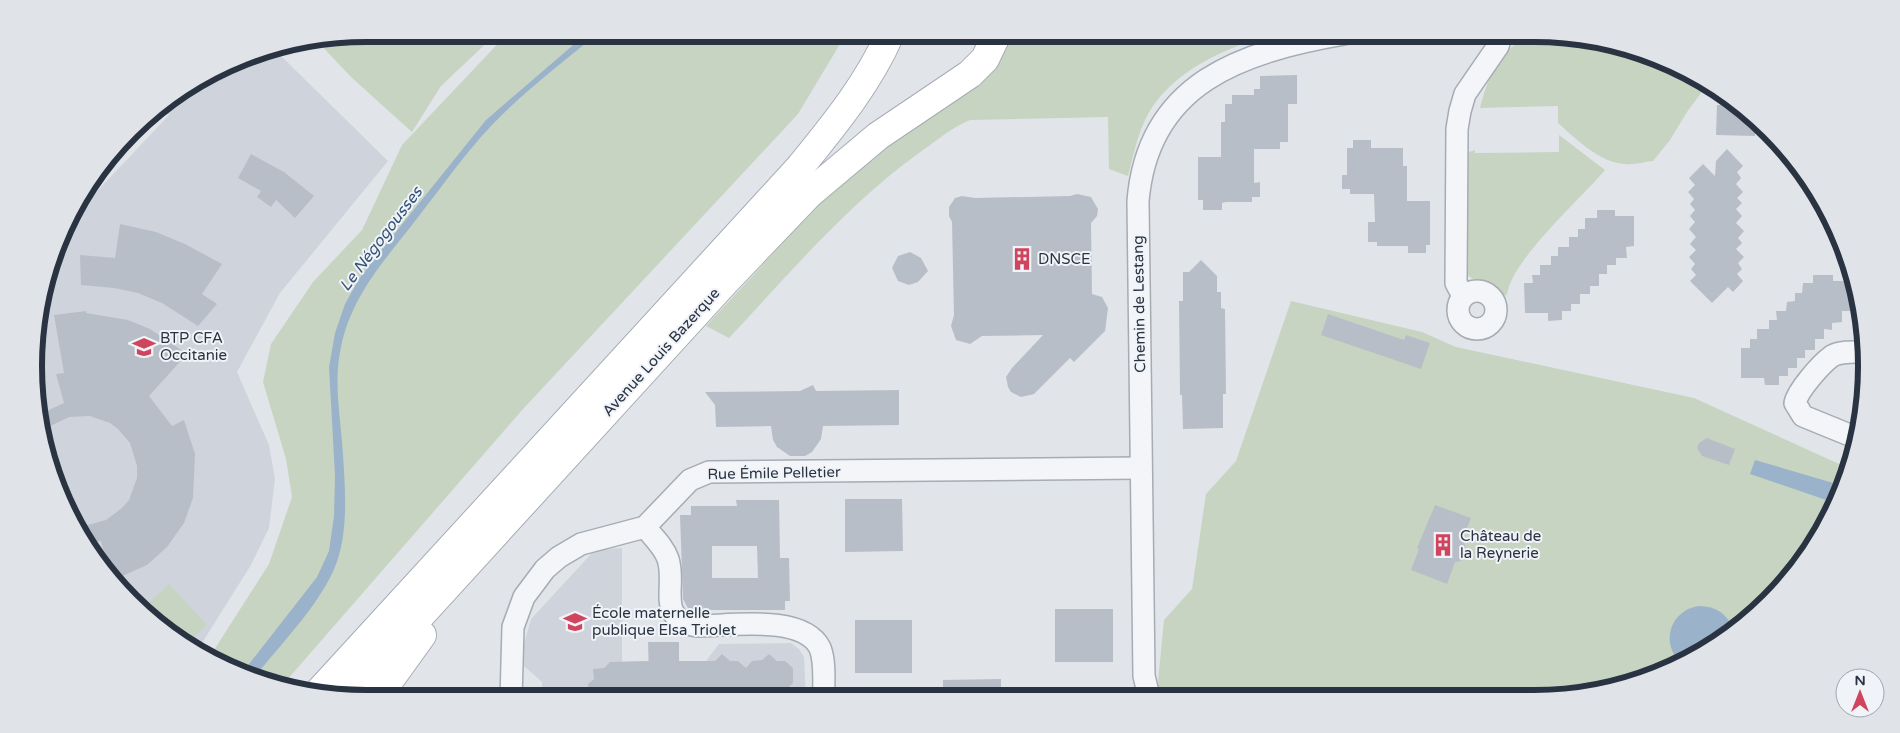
<svg xmlns="http://www.w3.org/2000/svg" width="1900" height="733" font-family="'Varela Round',sans-serif">
<rect width="100%" height="100%" fill="#e1e5ea"/>
<!-- built -->
<g fill="#cfd4dc">
<path d="M274 49 388 161 280 293 237 372 269 445 275 479 269 528 251 565 197 651 164 631 90 551 59 494 40 432 37 323 52 259 69 221 169 115 160 107 200 78 259 52Z"/>
<path d="M622 548V662L648 661V642H679V661H706L719 644 791 643 799 649 804 657 806 698 542 699V682L524 666V644L531 619 591 554 604 549Z"/>
</g>
<!-- green -->
<g fill="#c7d4c2">
<path d="M367 34H496L441 86 412 132 351 77 318 42Z"/>
<path d="M507 34H846L798 114 524 408 280 688 220 665 209 658 269 564 292 497 286 459 263 382 271 344 313 282 362 230 402 145Z"/>
<path d="M1021 34H1274C1226 48 1171 70 1146 118 1137 136 1133 157 1128 176L1109 169 1108 117 970 120C951 128 936 141 919 153 847 205 790 273 729 338L706 326 846 175 962 91 983 81 998 61 1006 44Z"/>
<path d="M1522 41C1554 41 1589 38 1619 45 1650 52 1681 68 1707 85L1687 112 1670 140 1653 161C1644 162 1634 165 1625 164 1600 163 1576 139 1558 123V106L1480 108C1486 84 1498 51 1522 41Z"/>
<path d="M1559 135 1605 170C1580 200 1511 260 1507 295L1502 296 1488 284 1476 281 1467 275 1466 153 1475 150V153L1559 152Z"/>
<path d="M1291 301 1422 332 1456 347 1694 398 1848 468 1810 551 1753 616 1680 665 1577 696 1160 697 1157 692 1164 620 1192 589 1206 494 1236 461Z"/>
<path d="M169 584 207 625 186 644 164 631 143 608Z"/>
</g>
<!-- water -->
<g fill="#9bb3ca">
<path d="M586 34H597C567 59 534 84 506 111 470 145 442 187 412 225 382 263 351 298 341 347 333 383 341 418 343 455 345 486 348 524 339 555 328 597 281 643 254 678L242 673 317 577 329 551 334 516 335 476 329 367 335 333 345 304 359 279 379 253 486 120Z"/>
<path d="M1755 460 1840 485 1832 502 1750 474Z"/>
<path d="M1699 606C1716 606 1728 614 1733 630L1682 664C1659 644 1670 610 1699 606Z"/>
</g>
<!-- building -->
<g fill="#b8bec7" fill-rule="evenodd">
<path d="M1297 75V104H1288V142H1280V149H1254V183L1260 182V197H1252V202H1226L1222 203V210H1203V200H1198V157H1221V122H1225V104H1232V95H1254V89H1260V76Z"/>
<path d="M1726 96 1736 103 1768 133 1755 132V136L1716 135 1717 105H1726Z"/>
<path d="M1353 140H1371V148H1403V166H1407V201H1430V245H1426V253H1408V246H1377V242H1368V222H1375L1374 194H1350V189H1342V175H1347V148H1353Z"/>
<path d="M1727 149 1743 166 1737 172 1741 178 1736 184 1743 192 1737 198 1742 203 1736 209 1742 216 1736 223 1744 231 1738 238 1742 243 1736 249 1744 257 1738 263 1742 269 1737 274 1743 281 1733 292 1728 287 1712 303 1690 281 1696 275 1691 269 1695 264 1689 257 1696 250 1690 244 1696 237 1689 229 1695 222 1690 216 1695 210 1690 204 1694 199 1688 192 1695 185 1689 178 1703 164 1715 176 1716 161Z"/>
<path d="M251 154 284 172 314 196 295 218 276 200 271 207 257 197 261 191 238 178Z"/>
<path d="M1077 194 1091 197 1098 209 1097 216 1091 223 1092 294 1102 297 1108 308 1105 331 1074 362 1070 358 1034 394 1021 397 1011 392 1008 387 1006 377 1012 368 1043 335 982 336 970 344 956 340 951 326 954 315 952 222 949 216V207L955 198 962 196 975 198 1070 196Z"/>
<path d="M1597 210H1615V216H1634V246L1626 247 1627 258H1616V265H1607V274H1599V286H1590V294H1580V304H1571V311H1562V320L1548 321V313H1525L1524 283H1533L1532 275H1540V265H1551V256H1558V247H1569V237H1578V229H1585V218H1597Z"/>
<path d="M120 224 156 232 185 244 222 264 202 294 217 304 198 326 162 303 138 293 114 288 81 285 80 255 115 258Z"/>
<path d="M910 252 921 258 928 271 918 282 909 285 898 281 892 268 898 256Z"/>
<path d="M1201 260 1217 276V292H1221V308L1225 309 1226 394H1223V428L1183 429 1182 395H1180L1179 301H1183V272H1189Z"/>
<path d="M1813 275H1833V281H1850V311H1842V322L1832 323V330L1824 329V339H1815V350H1805V358H1797V368H1788V376H1779V385H1765L1764 378H1741V348H1750V339H1757V329H1769V320H1777L1776 311H1786L1787 302 1795 301V293H1802L1803 283H1813Z"/>
<path d="M86 311V313L128 320 150 329 187 354 149 396 172 426 184 420 195 454 193 498 184 523 167 547 147 565 116 579 109 571 101 541 86 544 76 525H88L106 520 122 508 129 500 137 478V466L130 443 118 429 110 423 90 416 69 417 40 431V414L64 403 56 374 64 373 54 315Z"/>
<path d="M1328 314 1404 340 1406 335 1430 343 1421 369 1321 335Z"/>
<path d="M813 385 816 391 899 390V425L823 426 821 439 812 452 805 456H790L777 447 773 440 771 426 716 427 715 405 705 392 800 391Z"/>
<path d="M1707 438 1735 449 1729 465 1702 456 1697 448 1699 443Z"/>
<path d="M845 499H902L903 551 845 552Z"/>
<path d="M736 500H779L780 558H789L790 601H785V610H689L683 599 680 515H691V506H737ZM712 546H757L758 578H712Z"/>
<path d="M1435 505 1471 518 1463 538 1467 553 1461 561 1455 562 1447 584 1411 570 1419 549 1417 548Z"/>
<rect x="1055" y="609" width="58" height="53"/>
<rect x="855" y="620" width="57" height="53"/>
<path d="M648 642H679V661H715L722 654 730 661H738L746 668 752 661 762 660 769 654 777 661H785L793 668V683L787 689 796 698 588 699V684L594 679 593 669 604 668 610 662 649 661Z"/>
<path d="M1001 679V698H943V680Z"/>
</g>
<g fill="none" stroke-linecap="round" stroke-linejoin="round">
<defs>
<g id="street">
<circle cx="1477" cy="310" r="19"/>
<path d="M1463 296 1456 283 1457 129 1460 111 1465 94 1498 46 1502 34"/>
<path d="M1858 436H1852L1803 416 1795 403C1798 390 1821 364 1832 356 1841 351 1855 352 1864 352"/>
<path d="M645 527C653 537 664 547 668 559 677 586 655 619 697 626 730 626 803 614 820 648 826 663 823 683 824 698"/>
<path d="M1149 697 1144 676 1138 201C1148 82 1242 52 1344 34"/>
<path d="M511 699 513 627 524 597 545 569 559 557 581 544 645 527 690 480 709 472 1140 468"/>
</g>
<g id="secondary">
<path d="M318 693 800 167C834 125 868 84 890 34"/>
<path d="M346 697 724 283 809 194 878 136 970 74 985 59 997 34"/>
<path d="M376 699 422 635"/>
</g>
</defs>
<!-- street casing -->
<use href="#street" stroke="#a6acb4" stroke-width="24"/>
<!-- secondary casing -->
<use href="#secondary" stroke="#a6acb4" stroke-width="30"/>
<!-- street -->
<use href="#street" stroke="#f4f5f8" stroke-width="21"/>
<!-- secondary -->
<use href="#secondary" stroke="#fff" stroke-width="28"/>
</g>
<!-- icons -->
<defs>
<symbol id="building-bare" viewBox="-9 -9 18 18"><path d="M-4-6H4V6H1V3H-1V6H-4ZM-2.5-4.3h1.7v1.8h-1.7ZM.8-4.3h1.7v1.8H.8ZM-2.5-1h1.7V.8h-1.7ZM.8-1h1.7V.8H.8Z" fill="#d0455e" stroke="#f0f3f7" stroke-width="2.5" paint-order="stroke"/></symbol>
<symbol id="university-bare" viewBox="-9 -9 18 18"><path d="M0-5L7-2L0 1L-7-2ZM-4 1L0 2.5L4 1V4Q0 6-4 4Z" fill="#d0455e" stroke="#f0f3f7" stroke-width="2.5" paint-order="stroke"/></symbol>
<symbol id="school-bare" viewBox="-9 -9 18 18"><path d="M0-5L7-2L0 1L-7-2ZM-4 1L0 2.5L4 1V4Q0 6-4 4Z" fill="#d0455e" stroke="#f0f3f7" stroke-width="2.5" paint-order="stroke"/></symbol>
</defs>
<g fill-rule="evenodd">
<use href="#building-bare" x="1006" y="243" width="32" height="32"/>
<use href="#university-bare" x="128" y="331" width="32" height="32"/>
<use href="#building-bare" x="1427" y="529" width="32" height="32"/>
<use href="#school-bare" x="559" y="606" width="32" height="32"/>
</g>
<g text-anchor="middle" dominant-baseline="central" stroke-width="4" stroke-linejoin="round" paint-order="stroke">
<!-- poi labels -->
<g font-size="15" fill="#293342" stroke="#f0f3f7" text-anchor="start">
<text x="1038" y="259">DNSCE</text>
<text x="160" y="338">BTP CFA<tspan x="160" dy="17">Occitanie</tspan></text>
<text x="1460" y="536">Château de<tspan x="1460" dy="17">la Reynerie</tspan></text>
<text x="592" y="613">École maternelle<tspan x="592" dy="17">publique Elsa Triolet</tspan></text>
</g>
<!-- street labels -->
<g font-size="15" fill="#293342" stroke="#f0f3f7">
<text transform="translate(1139 304) rotate(-91)">Chemin de Lestang</text>
<text transform="translate(661 352) rotate(-48)">Avenue Louis Bazerque</text>
<text transform="translate(774 473) rotate(-1)">Rue Émile Pelletier</text>
</g>
<!-- water labels -->
<g font-size="16" font-style="italic" fill="#325376" stroke="#f0f3f7">
<text transform="translate(381 239) rotate(-53)">Le Négogousses</text>
</g>
</g>
<!-- crop -->
<path d="M0 0H1900V733H0ZM366 42H1534A324 324 0 0 1 1858 366V366A324 324 0 0 1 1534 690H366A324 324 0 0 1 42 366V366A324 324 0 0 1 366 42Z" fill="#e0e4e9" fill-rule="evenodd"/>
<path fill="none" stroke="#293342" stroke-width="6" d="M366 42H1534A324 324 0 0 1 1858 366V366A324 324 0 0 1 1534 690H366A324 324 0 0 1 42 366V366A324 324 0 0 1 366 42Z"/>
<!-- north arrow -->
<g transform="translate(1860 693)"><circle r="24" fill="#f0f3f7" stroke="#a0a6af"/>
<path d="M0-4L9 19L0 12L-9 19Z" fill="#d0455e"/>
<text y="-8" font-size="14" font-weight="bold" text-anchor="middle" fill="#293342">N</text>
</g>
</svg>
